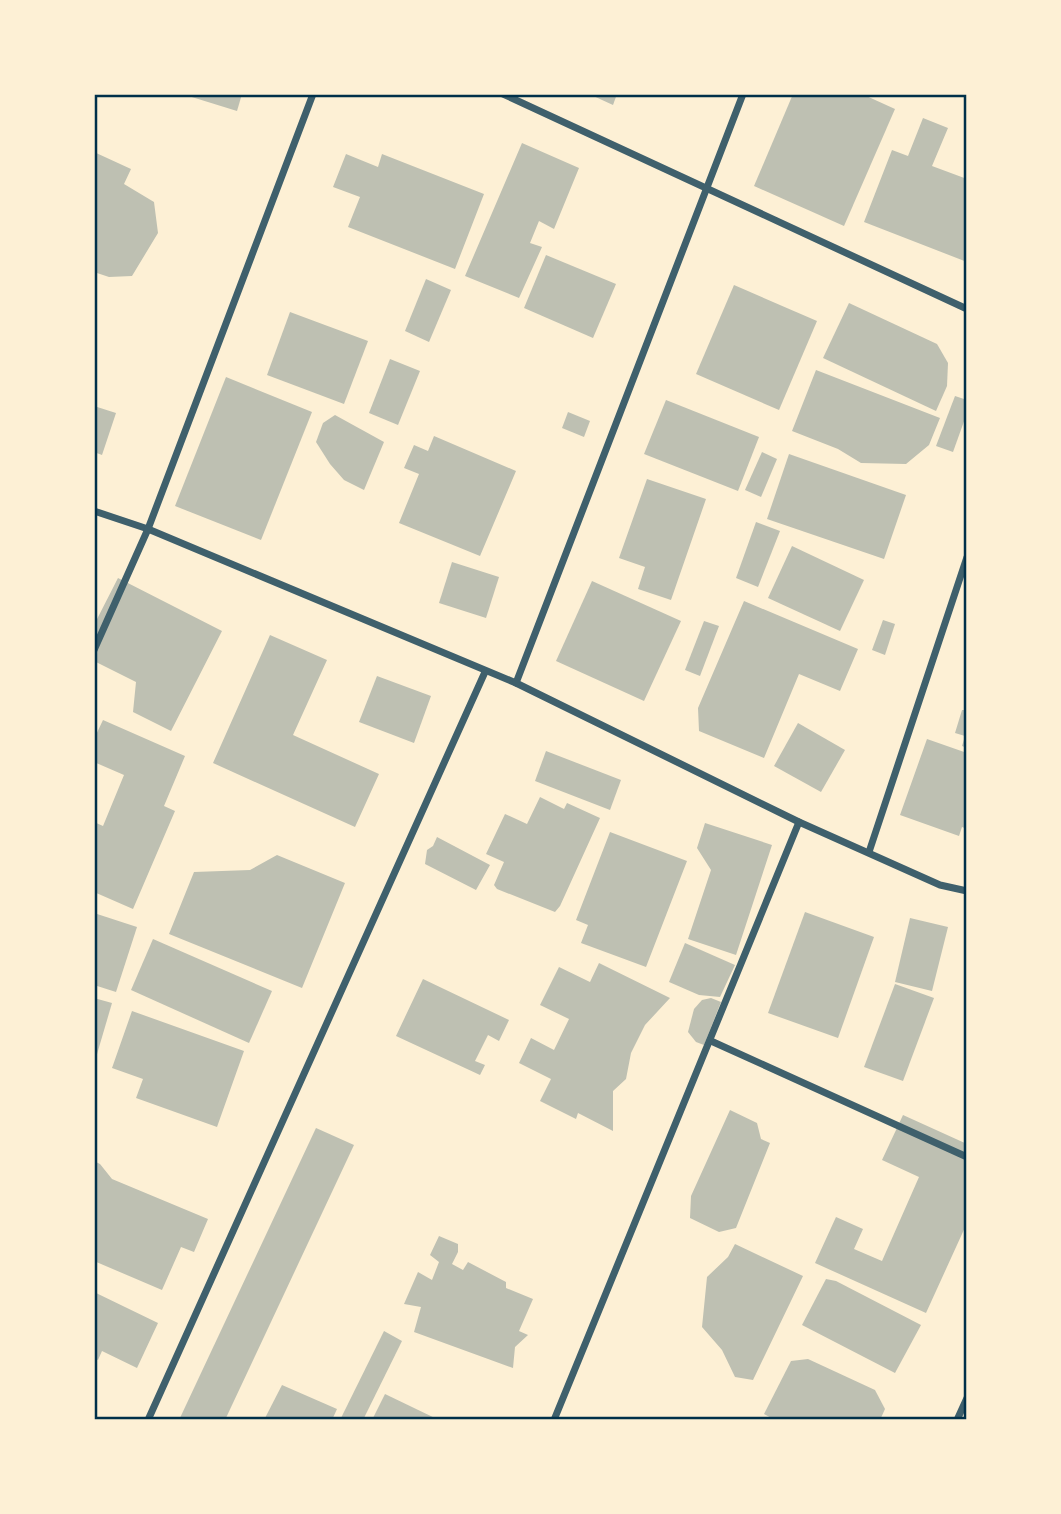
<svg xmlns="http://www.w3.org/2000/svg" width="1061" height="1514" font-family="Rubik,sans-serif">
<rect width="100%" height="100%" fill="#fdf0d5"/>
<!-- building -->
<g fill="#bec0b2">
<path d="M182 94H242L237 111Z"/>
<path d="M589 94H617L613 105Z"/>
<path d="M793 94H862L895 109 844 226 754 186Z"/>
<path d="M923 118 948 128 932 166 967 179V262L864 222 892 150 908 156Z"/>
<path d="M522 143 579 168 554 229 539 221 530 243 542 247 519 298 465 276Z"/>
<path d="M94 152 131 169 124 184 154 202 158 233 132 276 109 277 94 272Z"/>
<path d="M346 154 378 167 382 154 484 194 455 269 348 227 360 197 333 187Z"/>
<path d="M546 255 616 284 593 338 524 308Z"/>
<path d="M426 279 451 290 429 342 405 331Z"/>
<path d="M734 285 817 321 779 410 696 374Z"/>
<path d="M849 303 937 344 948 363 947 386 936 411 823 358Z"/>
<path d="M290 312 368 341 344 404 267 375Z"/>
<path d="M390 359 420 371 398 425 369 413Z"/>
<path d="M816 370 940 418 929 445 906 464 861 463 838 449 792 431Z"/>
<path d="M226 377 312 412 261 540 175 506Z"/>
<path d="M955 396 967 400V413L953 452 936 446Z"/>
<path d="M666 400 759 437 738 491 644 454Z"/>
<path d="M94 406 116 413 102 455 94 452Z"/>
<path d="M568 412 590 421 584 437 562 428Z"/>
<path d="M335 415 384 442 364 490 344 480 330 464 316 442 323 423Z"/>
<path d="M434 436 516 471 480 556 399 523 419 474 404 468 414 445 428 451Z"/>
<path d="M762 452 777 459 761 497 745 490Z"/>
<path d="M789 454 906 495 884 559 767 519Z"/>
<path d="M647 479 706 499 671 600 638 589 645 567 619 558Z"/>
<path d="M756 522 780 531 758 587 736 578Z"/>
<path d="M792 546 864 580 840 631 768 598Z"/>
<path d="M452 562 499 577 486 618 439 603Z"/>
<path d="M118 578 222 631 171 731 133 712 136 682 94 661V625Z"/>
<path d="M592 581 681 621 644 701 556 661Z"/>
<path d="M744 601 858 649 840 691 799 674 764 758 699 731 698 708Z"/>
<path d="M883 620 895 624 885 655 872 650Z"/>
<path d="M704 621 719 626 700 676 685 670Z"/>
<path d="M270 635 327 660 293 735 379 774 355 827 213 763Z"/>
<path d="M377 676 431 696 414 743 359 722Z"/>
<path d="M962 710H967V748L962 746 965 736 955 733Z"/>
<path d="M103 720 185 756 164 806 175 811 133 909 94 892V822L103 826 124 775 94 762V739Z"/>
<path d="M798 723 845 750 821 792 774 766Z"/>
<path d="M927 739 967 753V829L962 827 959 836 900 815Z"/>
<path d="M546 751 621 780 610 810 535 781Z"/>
<path d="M540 797 564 809 567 803 600 818 560 906 555 912 497 889 494 885 504 862 486 854 505 814 527 824Z"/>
<path d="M705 823 772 845 736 955 688 939 711 870 697 848Z"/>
<path d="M610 832 687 861 646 967 581 943 588 925 576 920Z"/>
<path d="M437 837 490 865 476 890 425 864 427 850 433 846Z"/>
<path d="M277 855 345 883 302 988 169 934 194 872 250 870Z"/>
<path d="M805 912 874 937 838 1038 768 1013Z"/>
<path d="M94 913 137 927 116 992 94 985Z"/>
<path d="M910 918 948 927 932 991 895 982Z"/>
<path d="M153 939 272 991 249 1043 131 990Z"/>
<path d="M685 943 735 965 720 997 699 995 669 982Z"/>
<path d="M599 963 670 998 645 1025 631 1053 626 1079 613 1091V1131L578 1113 576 1119 540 1101 551 1079 519 1063 531 1038 554 1050 569 1019 540 1005 559 967 590 982Z"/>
<path d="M423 979 509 1020 499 1041 488 1035 475 1061 485 1065 480 1075 396 1036Z"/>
<path d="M895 984 934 998 903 1081 864 1067Z"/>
<path d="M94 998 112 1003 95 1061H94Z"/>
<path d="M711 998 721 1002 704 1045 696 1042 688 1032 694 1009 702 1000Z"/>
<path d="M132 1011 244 1051 217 1127 136 1098 143 1079 112 1068Z"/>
<path d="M730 1110 757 1123 761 1139 770 1143 736 1228 719 1232 690 1218 691 1196Z"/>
<path d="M903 1115 967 1144V1223L926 1313 815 1263 836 1217 863 1229 854 1249 882 1261 919 1177 882 1160Z"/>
<path d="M316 1128 354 1145 225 1420H179Z"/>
<path d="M94 1161 100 1164 112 1179 208 1219 194 1252 181 1247 162 1290 94 1261Z"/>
<path d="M439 1236 458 1244V1252L452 1264 463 1270 468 1262 506 1282V1288L533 1299 519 1331 528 1335 515 1347 513 1368 414 1332 421 1307 404 1304 418 1272 432 1280 439 1262 430 1255Z"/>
<path d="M735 1244 803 1276 753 1380 735 1377 722 1350 702 1327 707 1277 728 1257Z"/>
<path d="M826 1279 836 1281 921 1325 895 1373 802 1325Z"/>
<path d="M94 1292 158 1323 137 1368 102 1351 98 1360 94 1358Z"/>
<path d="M384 1331 402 1341 363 1420H340Z"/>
<path d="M808 1359 875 1390 885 1409 880 1420H775L764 1414 791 1361Z"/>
<path d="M282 1385 337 1409 332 1420H264Z"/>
<path d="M385 1394 439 1420H372Z"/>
</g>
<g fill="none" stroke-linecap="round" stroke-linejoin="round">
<!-- minor -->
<g stroke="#3f606c" stroke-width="7">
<path d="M503 94 967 309"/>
<path d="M94 511 148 529 516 683 799 822 940 885 967 891"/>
<path d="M94 650 148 529 313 94"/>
<path d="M516 683 743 94"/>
<path d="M869 852 967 557"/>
<path d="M711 1041 967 1157"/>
<path d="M148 1420 485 672"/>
<path d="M554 1420 799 822"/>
<path d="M957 1420 967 1398"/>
</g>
</g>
<!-- border -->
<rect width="1061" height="1514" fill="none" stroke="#fdf0d5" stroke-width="192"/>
<rect x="96" y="96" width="869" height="1322" fill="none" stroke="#003049" stroke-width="2.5"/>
</svg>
